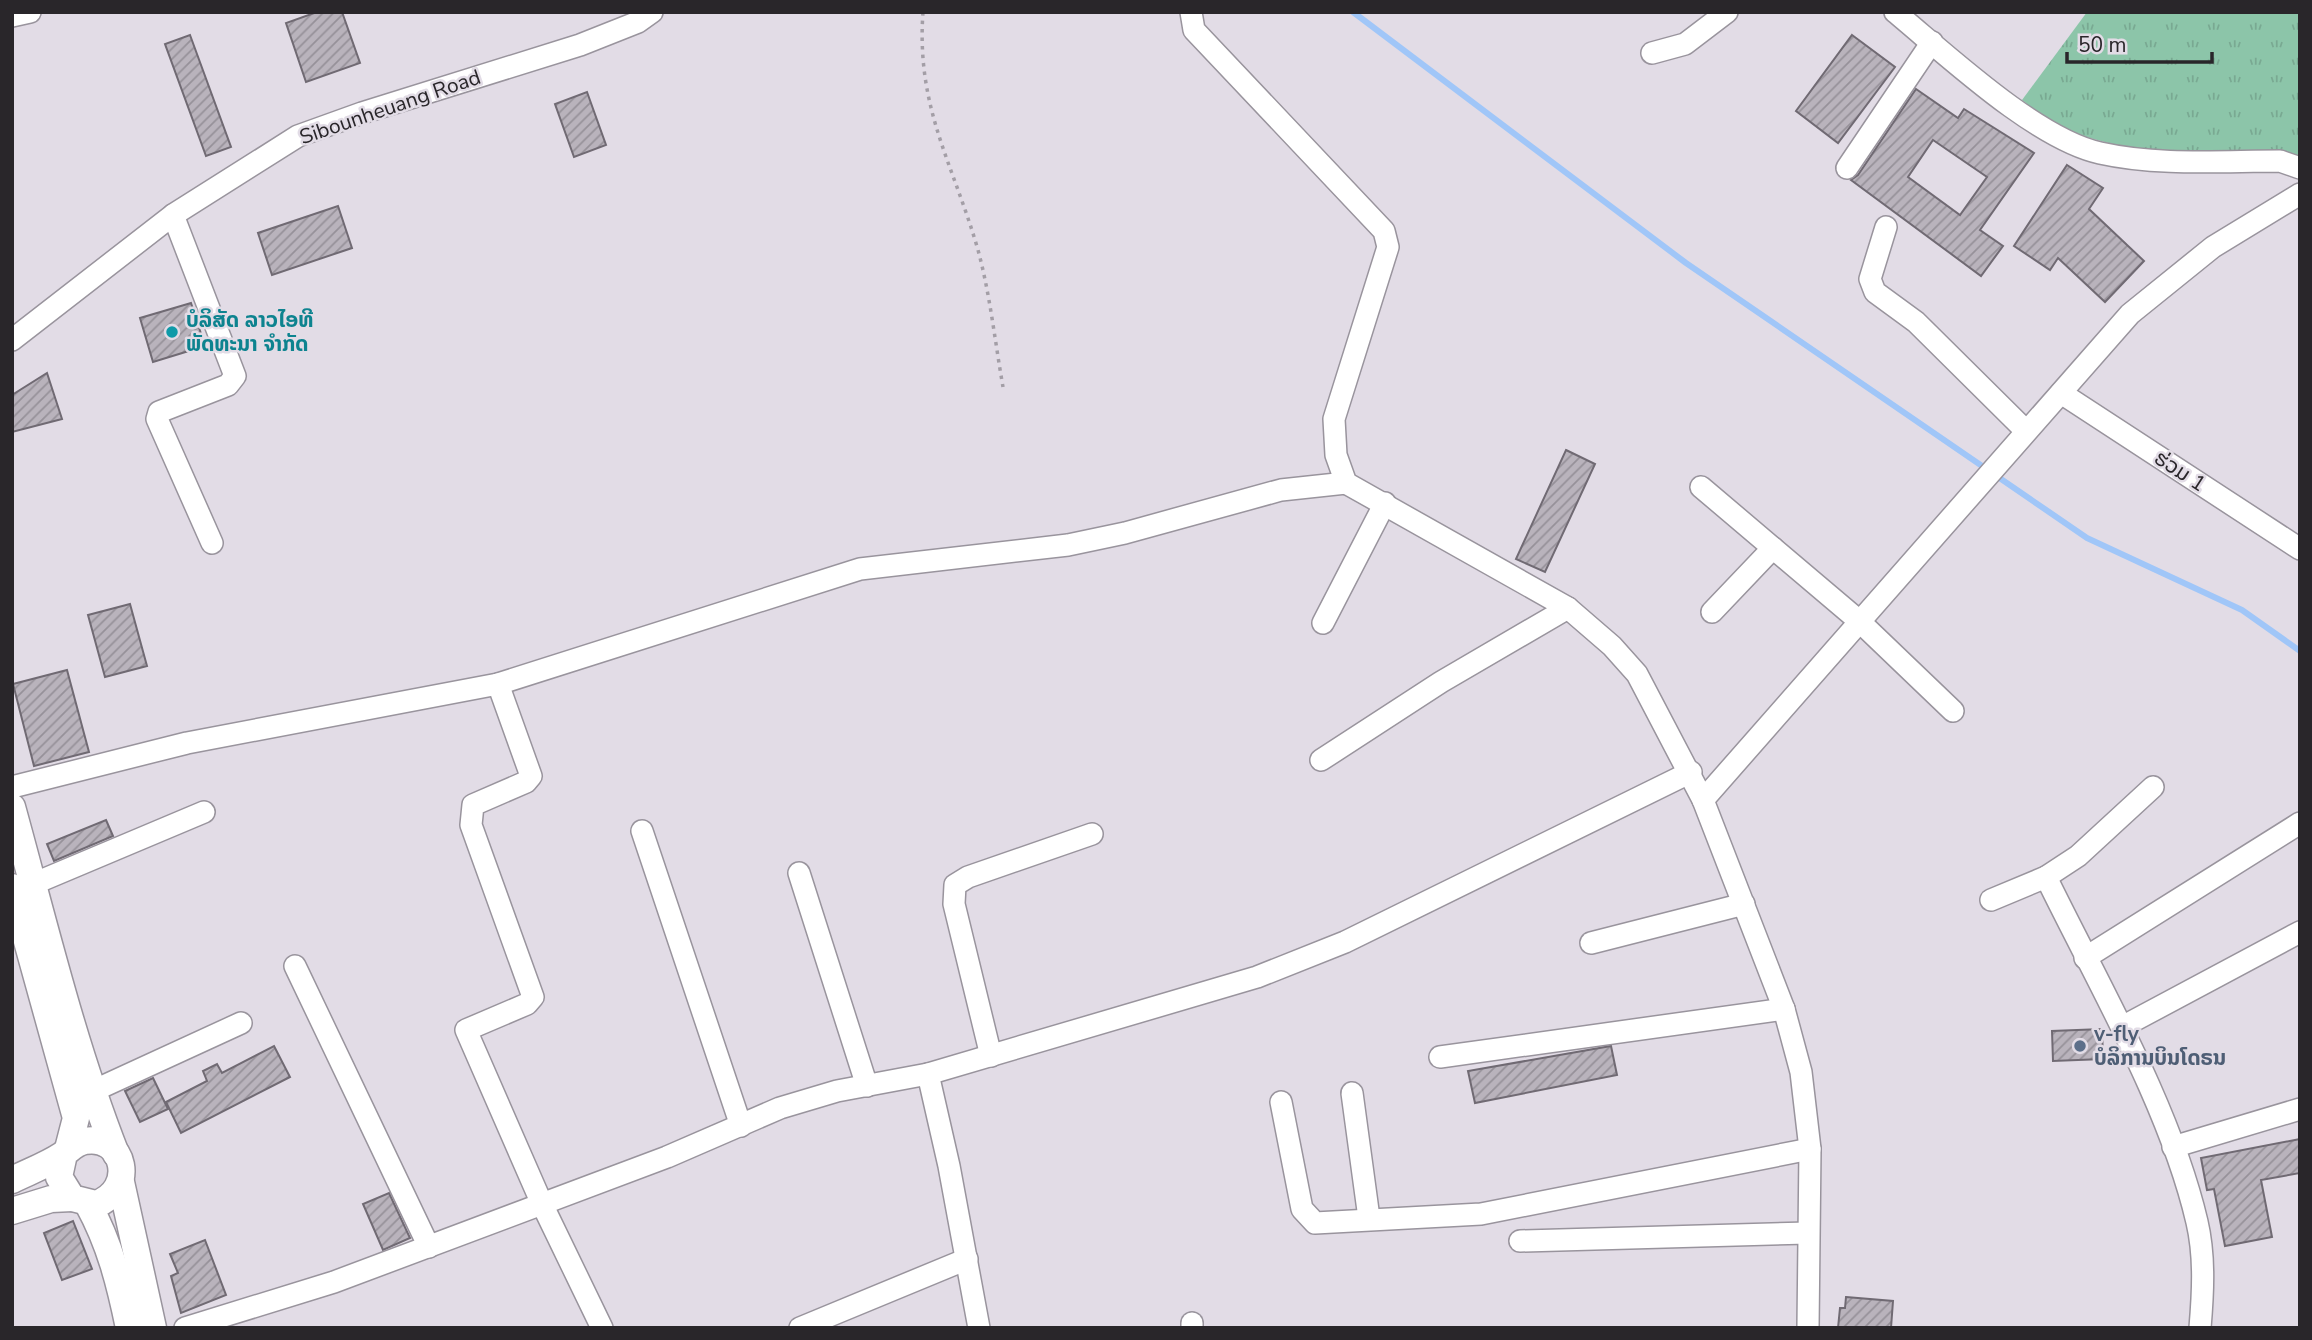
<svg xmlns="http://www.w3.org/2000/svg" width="2312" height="1340" font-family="'Nunito Sans','Noto Sans Lao',sans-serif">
<defs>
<pattern id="grass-tufts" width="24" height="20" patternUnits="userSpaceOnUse" patternTransform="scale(1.75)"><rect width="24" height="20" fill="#8cc5a9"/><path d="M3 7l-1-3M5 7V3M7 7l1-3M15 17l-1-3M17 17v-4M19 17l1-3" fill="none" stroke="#79a992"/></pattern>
<pattern id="building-hatch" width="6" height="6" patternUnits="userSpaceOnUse" patternTransform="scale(1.75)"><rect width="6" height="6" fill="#b9b3bc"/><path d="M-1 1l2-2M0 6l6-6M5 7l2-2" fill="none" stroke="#969199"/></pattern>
</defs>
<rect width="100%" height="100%" fill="#e2dce6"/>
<!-- grass -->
<path fill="url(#grass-tufts)" d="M2087 12H2300V156L2146 153 2060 130 2022 100Z"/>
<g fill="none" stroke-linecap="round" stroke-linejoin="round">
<!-- stream -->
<path stroke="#a0c6f8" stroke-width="6" d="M1353 12 1686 263 2087 538 2242 610 2300 651"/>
</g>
<!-- building -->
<g fill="url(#building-hatch)" stroke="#706a73" stroke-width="2" fill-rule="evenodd">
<path d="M317 12H342L360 63 306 82 286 23Z"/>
<path d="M190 35 231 147 206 156 165 44Z"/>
<path d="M1852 35 1895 67 1838 143 1796 111Z"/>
<path d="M1916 89 1958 118 1964 109 2034 153 1980 230 2003 246 1981 276 1851 180 1858 175ZM1933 140 1987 177 1960 215 1908 177Z"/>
<path d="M587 92 606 145 574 157 555 104Z"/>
<path d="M2067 165 2103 188 2089 209 2144 261 2105 302 2058 258 2050 270 2014 246Z"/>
<path d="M338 206 352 248 272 275 258 233Z"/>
<path d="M191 303 205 346 153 362 140 318Z"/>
<path d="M47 373 62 419 12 432V395Z"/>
<path d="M1566 450 1595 464 1545 572 1516 559Z"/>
<path d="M130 604 147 666 105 677 88 615Z"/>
<path d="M67 670 89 752 34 766 13 684Z"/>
<path d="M106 820 113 836 54 861 47 844Z"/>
<path d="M2102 1029 2103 1059 2053 1061 2052 1031Z"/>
<path d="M274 1046 290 1077 181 1133 166 1102 207 1081 203 1071 217 1064 222 1073Z"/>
<path d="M1611 1046 1617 1075 1475 1103 1468 1071Z"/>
<path d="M153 1078 168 1109 140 1122 125 1091Z"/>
<path d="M2300 1139V1173L2261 1180 2272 1237 2225 1246 2214 1189 2207 1190 2201 1158Z"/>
<path d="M389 1193 410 1238 383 1250 363 1204Z"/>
<path d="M73 1221 92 1269 62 1280 44 1233Z"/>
<path d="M205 1240 226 1295 181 1313 171 1276 178 1273 170 1254Z"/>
<path d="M1846 1297 1893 1301 1891 1328H1838L1840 1308H1845Z"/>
</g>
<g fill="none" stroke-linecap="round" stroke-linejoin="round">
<defs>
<g id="minor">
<path d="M1191 12 1194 30 1384 231 1388 247 1334 419 1336 455 1346 483 1568 608 1612 646 1637 674 1703 800 1784 1009 1801 1072 1810 1149 1808 1328"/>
<path d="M1895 12C1947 55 2036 139 2100 153 2158 166 2221 161 2280 161L2300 168"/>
<path d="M12 16 30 12"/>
<path d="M1652 53 1685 44 1727 12"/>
<path d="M1847 168 1932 42"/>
<path d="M173 215 235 376 228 385 159 412 157 419 212 543"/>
<path d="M1886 227 1870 279 1875 292 1916 322 2026 431"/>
<path d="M12 340 173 215 298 136 362 113 580 45 638 22 652 12"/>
<path d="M2061 393 2300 549"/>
<path d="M1701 487 1858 620 1953 711"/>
<path d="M1712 612 1773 548"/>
<path d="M1323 623 1385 503"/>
<path d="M498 684 531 776 526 782 473 805 471 825 533 997 527 1004 466 1030 542 1204 602 1328"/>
<path d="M1321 760 1441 682 1568 608"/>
<path d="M12 787 187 743 498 684 860 569 1068 545 1125 533 1281 490 1346 483"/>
<path d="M1703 800 2130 314 2213 247 2300 194"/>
<path d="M642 831 741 1126"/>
<path d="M799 873 867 1086"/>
<path d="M2046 877C2098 984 2170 1106 2197 1222 2205 1256 2203 1293 2200 1328"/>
<path d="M33 884 204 812"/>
<path d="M1991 900 2046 877 2078 856 2153 787"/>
<path d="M1591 943 1744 904"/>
<path d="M2085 958 2300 823"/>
<path d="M295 966 429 1247"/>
<path d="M2122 1027 2300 932"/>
<path d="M991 1056 954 904 955 885 968 877 1092 834"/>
<path d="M1440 1057 1784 1009"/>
<path d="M928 1074 949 1166 979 1328"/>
<path d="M93 1091 241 1023"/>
<path d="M1352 1093 1369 1218"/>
<path d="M1281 1102 1302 1209 1315 1223 1481 1214 1810 1149"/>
<path d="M2173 1147 2300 1109"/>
<path d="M1520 1241 1808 1233"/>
<path d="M1192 1323V1328"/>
<path d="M185 1328 334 1282 667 1157 780 1108 837 1091 928 1074 1257 977 1345 942 1691 772"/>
<path d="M800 1328 967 1259"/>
</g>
<g id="major">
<path d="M12 807C44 923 72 1042 116 1154"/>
<path d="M12 887 76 1118 68 1149"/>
<path d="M12 1180C28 1172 47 1165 62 1155 70 1150 74 1143 85 1141 125 1134 137 1190 96 1204L72 1198 59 1177 64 1154"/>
<path d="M121 1182 153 1328"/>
<path d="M88 1204C110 1244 120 1284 129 1328"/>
<path d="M12 1211 51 1199 72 1198"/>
</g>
</defs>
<!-- minor casing -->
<use href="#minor" stroke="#99949d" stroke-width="24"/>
<!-- major casing -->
<use href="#major" stroke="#99949d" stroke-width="29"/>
<!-- path -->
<path stroke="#a39ea6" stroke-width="3.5" stroke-dasharray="3.5 5" stroke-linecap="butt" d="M923 12C916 108 953 163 978 250 990 294 995 342 1003 387"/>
<!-- minor -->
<use href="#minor" stroke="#fff" stroke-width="21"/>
<!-- major -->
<use href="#major" stroke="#fff" stroke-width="26"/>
</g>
<!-- markers -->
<circle fill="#0f9aa8" stroke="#e2dce6" stroke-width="2.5" cx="172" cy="332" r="7"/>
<circle fill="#5c6f8a" stroke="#e2dce6" stroke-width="2.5" cx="2080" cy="1046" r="7"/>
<g text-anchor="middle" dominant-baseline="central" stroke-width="5" stroke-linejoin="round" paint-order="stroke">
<!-- street labels -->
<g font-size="21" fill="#29262a" stroke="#e2dce6">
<text transform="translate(390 107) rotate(-19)">Sibounheuang Road</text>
<text transform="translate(2180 471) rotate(33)">ຮ່ວມ 1</text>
</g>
<!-- culture labels -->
<g font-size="21" font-weight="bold" fill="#0d838f" stroke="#e2dce6" text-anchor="start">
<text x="186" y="320">ບໍລິສັດ ລາວໄອທີ<tspan x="186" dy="24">ພັດທະນາ ຈຳກັດ</tspan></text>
</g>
<!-- service labels -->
<g font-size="21" font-weight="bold" fill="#4e5e75" stroke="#e2dce6" text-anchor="start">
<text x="2094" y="1034">v-fly<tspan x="2094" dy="24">ບໍລິການບິນໂດຣນ</tspan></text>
</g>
</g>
<!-- border -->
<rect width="2312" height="1340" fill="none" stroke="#29262a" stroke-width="28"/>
<!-- scale -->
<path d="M2067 52v10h145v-10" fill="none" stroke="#29262a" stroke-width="3.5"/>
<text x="2078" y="52" font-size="21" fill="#29262a" stroke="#e2dce6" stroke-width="5" paint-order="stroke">50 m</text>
</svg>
